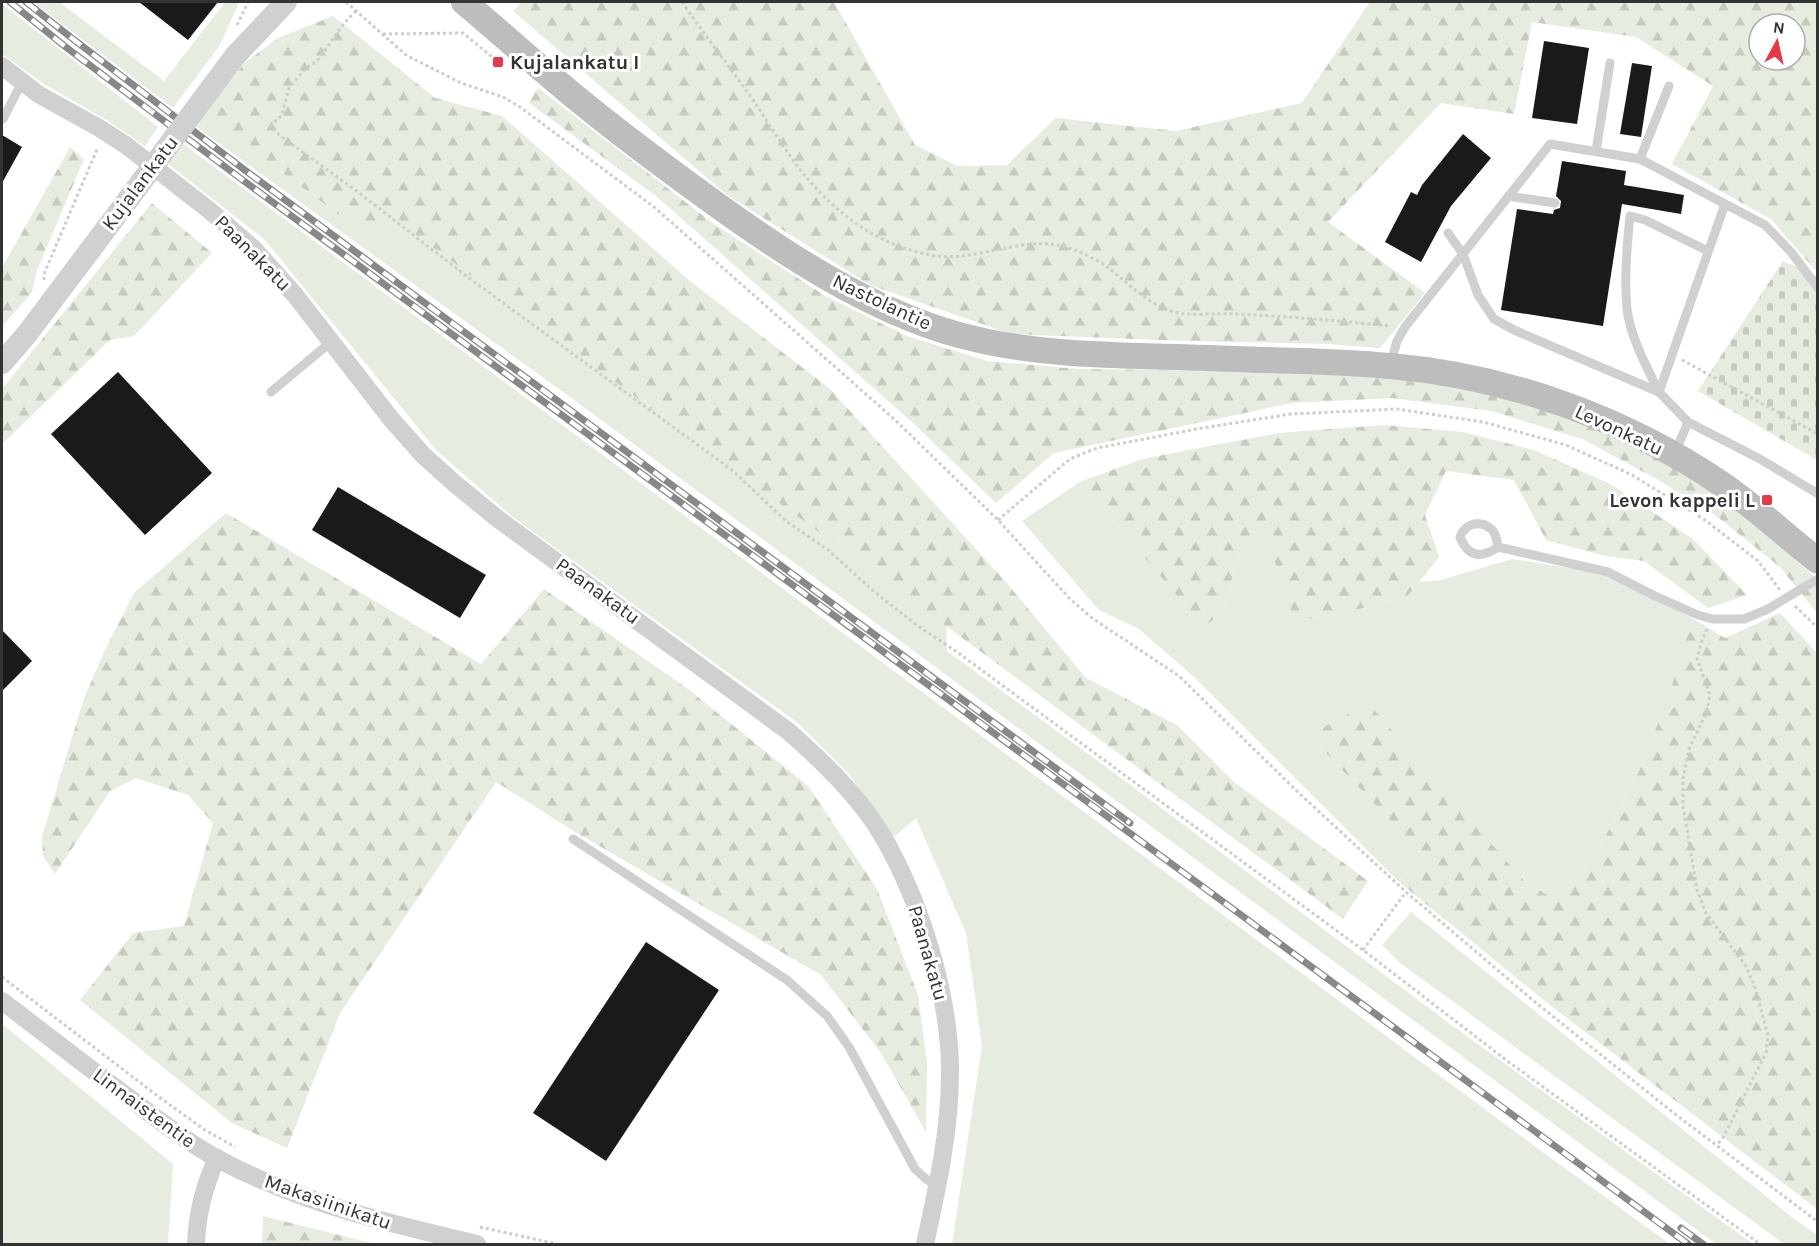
<svg xmlns="http://www.w3.org/2000/svg" width="1819" height="1246" font-family="Karla,sans-serif">
<defs>
<pattern id="forest-firs" width="22" height="20" patternUnits="userSpaceOnUse" patternTransform="scale(1.5)"><rect width="22" height="20" fill="#e6ecdf"/><path d="M5 1l3.5 6h-7zM16 11l3.5 6h-7z" fill="#c6cbc0"/></pattern>
<pattern id="cemetery-stones" width="16" height="16" patternUnits="userSpaceOnUse" patternTransform="scale(1.5)"><rect width="16" height="16" fill="#e6ecdf"/><path d="M2 7V4a2 2 0 0 1 4 0v3zM10 15v-3a2 2 0 0 1 4 0v3z" fill="#c6cbc0"/></pattern>
</defs>
<rect width="100%" height="100%" fill="#fff"/>
<!-- green -->
<g fill="#e6ecdf">
<path d="M33 2H59L164 81 225 2H239L220 45 173 108Z"/>
<path d="M2 4 158 127 145 146 110 122 44 84 2 54Z"/>
<path d="M204 114 359 230 396 220 946 625 947 651 1117 775 1457 1029 1753 1244H1716L581 405 195 126Z"/>
<path d="M182 143 1552 1159 1670 1244H952L982 1046 966 933 916 818 894 837 849 774 798 723 514 518 437 451 265 240 167 163Z"/>
<path d="M1080 482 1204 627 1223 612 1239 553 1267 534 1295 621 1343 613 1407 597 1419 582 1441 580 1512 559 1609 574 1683 613 1681 663 1644 761 1594 858 1552 898 1524 881 1309 735 1425 857 1398 881 1194 677 1139 629 1099 610 1022 521Z"/>
<path d="M1411 912 1793 1218 1817 1235V1244H1784L1399 962 1382 945Z"/>
<path d="M2 1024 173 1164 168 1244H2Z"/>
</g>
<!-- forest -->
<g fill="url(#forest-firs)" fill-rule="evenodd">
<path d="M521 2H834L915 145 957 166 1007 165 1056 118 1176 131 1302 103 1370 2H1817V272L1771 219 1672 164 1713 86 1636 37 1532 22 1514 114 1441 103 1328 222 1425 293 1380 348 1328 344 1186 341 1011 334 870 285 727 195 513 11ZM1759 24H1795V60H1759Z"/>
<path d="M333 16 435 98 502 116 690 281 829 388 1005 581 1086 678 1177 725 1234 782 1368 881 1343 919 396 220 359 230 204 114 244 63 278 38Z"/>
<path d="M538 88 714 224 827 297 907 336 987 361 1078 369 1306 371 1390 376 1491 393 1579 419 1666 461 1741 512 1817 579V613L1780 567 1715 515 1655 478 1582 439 1491 411 1392 398 1292 403 1054 453 996 503 912 422 656 196 529 103Z"/>
<path d="M70 147 84 159 36 273 32 292 2 327V268Z"/>
<path d="M152 203 212 253 134 336 110 340 2 444V389Z"/>
<path d="M1383 425 1463 432 1534 450 1612 485 1693 539 1747 595 1708 608 1644 561 1606 556 1546 540 1514 480 1446 471 1425 515 1439 557 1407 597 1343 613 1295 621 1266 535 1239 553 1223 612 1204 627 1080 482 1142 459 1279 433Z"/>
<path d="M226 513 481 664 544 589 688 689 808 786 877 889 918 995 927 1063 926 1132 881 1053 821 975 577 833 496 782 340 1013 287 1148 232 1123 80 1000 133 933 184 926 213 823 188 795 136 778 110 791 55 874 43 856 42 837 83 701 104 652 134 593Z"/>
<path d="M1683 613 1725 638 1780 613 1817 653V1209L1546 1002 1398 881 1425 857 1309 735 1368 703 1524 881 1552 898 1594 858 1644 761 1680 663Z"/>
<path d="M263 1216 375 1244H262Z"/>
</g>
<!-- cemetery -->
<path fill="url(#cemetery-stones)" d="M1783 261 1817 276V460L1698 391Z"/>
<!-- building -->
<g fill="#1a1a1a">
<path d="M139 2H218L188 40Z"/>
<path d="M1544 41 1589 48 1577 124 1532 118Z"/>
<path d="M1632 63 1652 66 1641 137 1620 134Z"/>
<path d="M1463 134 1491 158 1451 206 1421 262 1385 242 1411 192 1417 195 1422 185Z"/>
<path d="M2 135 22 147 2 183Z"/>
<path d="M1562 161 1626 171 1624 185 1684 195 1681 214 1622 204 1603 326 1501 310 1517 209 1553 214 1554 210 1560 208 1561 201 1556 196Z"/>
<path d="M118 372 212 473 145 535 51 434Z"/>
<path d="M338 487 486 575 460 618 312 530Z"/>
<path d="M2 630 32 661 2 691Z"/>
<path d="M646 942 719 990 606 1161 533 1113Z"/>
</g>
<g fill="none" stroke-linecap="round" stroke-linejoin="round">
<!-- path -->
<g stroke="#cdcdcd" stroke-width="3" stroke-dasharray="3 3" stroke-linecap="butt">
<path d="M346 2 406 55 461 83 503 97 520 107 654 207 894 419 998 520 1069 598 1092 618 1179 676 1301 795 1406 892 1535 1002 1675 1114 1818 1222"/>
<path d="M682 2C704 34 728 65 751 97 763 114 774 133 786 150 822 203 872 247 937 256 979 261 1021 236 1062 246 1077 250 1095 258 1107 267 1130 284 1147 304 1174 312 1187 316 1218 313 1233 314 1286 316 1339 321 1391 326"/>
<path d="M356 11 345 22 318 60 305 69 289 88 282 115 271 125 279 135 354 189 473 281 732 470 786 521 828 550 877 594 918 626 957 652 1363 950 1510 1063 1760 1244"/>
<path d="M237 25 248 2"/>
<path d="M383 34 463 33 498 62"/>
<path d="M44 280V274L98 147"/>
<path d="M1682 360 1818 434"/>
<path d="M998 520 1070 459 1097 448 1202 428 1291 414 1397 409 1483 422 1566 445 1632 475 1705 520 1758 561 1780 590"/>
<path d="M1795 606 1818 628"/>
<path d="M1707 629 1701 643 1697 659 1710 695 1707 711 1689 749 1683 778V806L1697 890 1706 913 1746 966 1755 988 1768 1035 1766 1053 1724 1136 1717 1145"/>
<path d="M1363 950 1406 892"/>
<path d="M2 977 159 1097 205 1130 235 1147"/>
<path d="M480 1227 557 1244"/>
</g>
<!-- service -->
<g stroke="#d0d0d0" stroke-width="9">
<path d="M3 119 22 82"/>
<path d="M1596 151 1610 63"/>
<path d="M1640 159 1669 86"/>
<path d="M1508 196 1555 203"/>
<path d="M1448 233 1463 254 1478 295 1494 319 1514 330 1659 392 1688 422 1760 459 1818 494"/>
<path d="M1391 363 1397 341 1405 327 1550 144 1640 159 1765 225 1791 252 1818 288"/>
<path d="M271 392 332 341"/>
<path d="M1659 392C1647 368 1630 336 1627 309 1624 278 1627 246 1630 216L1645 220 1708 251"/>
<path d="M1659 392 1725 204"/>
<path d="M1675 453 1688 422"/>
<path d="M1498 547C1497 541 1496 533 1491 529 1479 519 1465 524 1460 537 1468 557 1481 559 1498 547L1608 572 1653 595 1698 615 1712 619H1744L1766 610 1818 579"/>
<path d="M573 839 787 980 827 1016 849 1047 915 1169 926 1179 937 1186"/>
</g>
<!-- minor -->
<g stroke="#d0d0d0" stroke-width="18">
<path d="M2 66 38 94 101 129 127 146 209 210 253 248 295 295 391 419 423 455 454 483 498 519 788 731C822 761 859 796 882 835 920 900 948 990 950 1065 951 1126 938 1185 925 1244"/>
<path d="M2 1001C44 1033 86 1066 128 1097 157 1119 187 1142 218 1159 300 1203 387 1223 477 1244"/>
<path d="M196 1244C197 1214 204 1186 217 1158"/>
</g>
<!-- tertiary -->
<g stroke="#d0d0d0" stroke-width="22">
<path d="M235 56 286 2"/>
<path d="M2 363 27 334 124 205"/>
</g>
<!-- secondary -->
<path stroke="#bdbdbd" stroke-width="26" d="M464 2C495 28 525 55 556 81 604 122 655 160 706 197 780 251 870 311 959 335 1039 357 1125 355 1208 358 1268 361 1330 360 1390 366 1508 376 1625 418 1723 485 1756 508 1786 536 1818 561"/>
<defs>
<g id="rail">
<path d="M10 2 67 48 244 181 1688 1244"/>
<path d="M26 2 73 39 250 174 1130 823"/>
<path d="M1681 1228 1703 1244"/>
</g>
</defs>
<!-- rail casing -->
<use href="#rail" stroke="#888" stroke-width="7"/>
<!-- rail -->
<use href="#rail" stroke="#fff" stroke-width="4.5" stroke-dasharray="14" stroke-linecap="butt"/>
<!-- tertiary-bridge -->
<path stroke="#d0d0d0" stroke-width="22" d="M124 205 235 56"/>
</g>
<!-- markers -->
<g fill="#e63946" stroke="#fff" stroke-width="2">
<rect x="492" y="56" width="12" height="12" rx="3"/>
<rect x="1761" y="494" width="12" height="12" rx="3"/>
</g>
<g text-anchor="middle" dominant-baseline="central" stroke-width="6" stroke-linejoin="round" paint-order="stroke">
<!-- poi labels -->
<g font-size="20" font-weight="bold" fill="#333" stroke="#fff" text-anchor="start">
<text x="510" y="62">Kujalankatu I</text>
<text x="1755" y="500" text-anchor="end">Levon kappeli L</text>
</g>
<!-- street labels -->
<g font-size="20" fill="#333" stroke="#fff">
<text transform="translate(140 183) rotate(-53)">Kujalankatu</text>
<text transform="translate(253 253) rotate(45)">Paanakatu</text>
<text transform="translate(882 302) rotate(25)">Nastolantie</text>
<text transform="translate(1619 430) rotate(25)">Levonkatu</text>
<text transform="translate(598 591) rotate(36)">Paanakatu</text>
<text transform="translate(928 953) rotate(74)">Paanakatu</text>
<text transform="translate(144 1108) rotate(36)">Linnaistentie</text>
<text transform="translate(328 1202) rotate(19)">Makasiinikatu</text>
</g>
</g>
<!-- border -->
<rect width="1819" height="1246" fill="none" stroke="#333333" stroke-width="6"/>
<!-- north arrow -->
<g transform="translate(1777 42) rotate(8)"><circle r="28" fill="#ffffff" stroke="#adadad" stroke-width="1.5"/>
<path d="M0-4.5L10 22L0 15L-10 22Z" fill="#e63946"/>
<text y="-9" font-size="16" font-weight="bold" text-anchor="middle" fill="#333333">N</text>
</g>
</svg>
